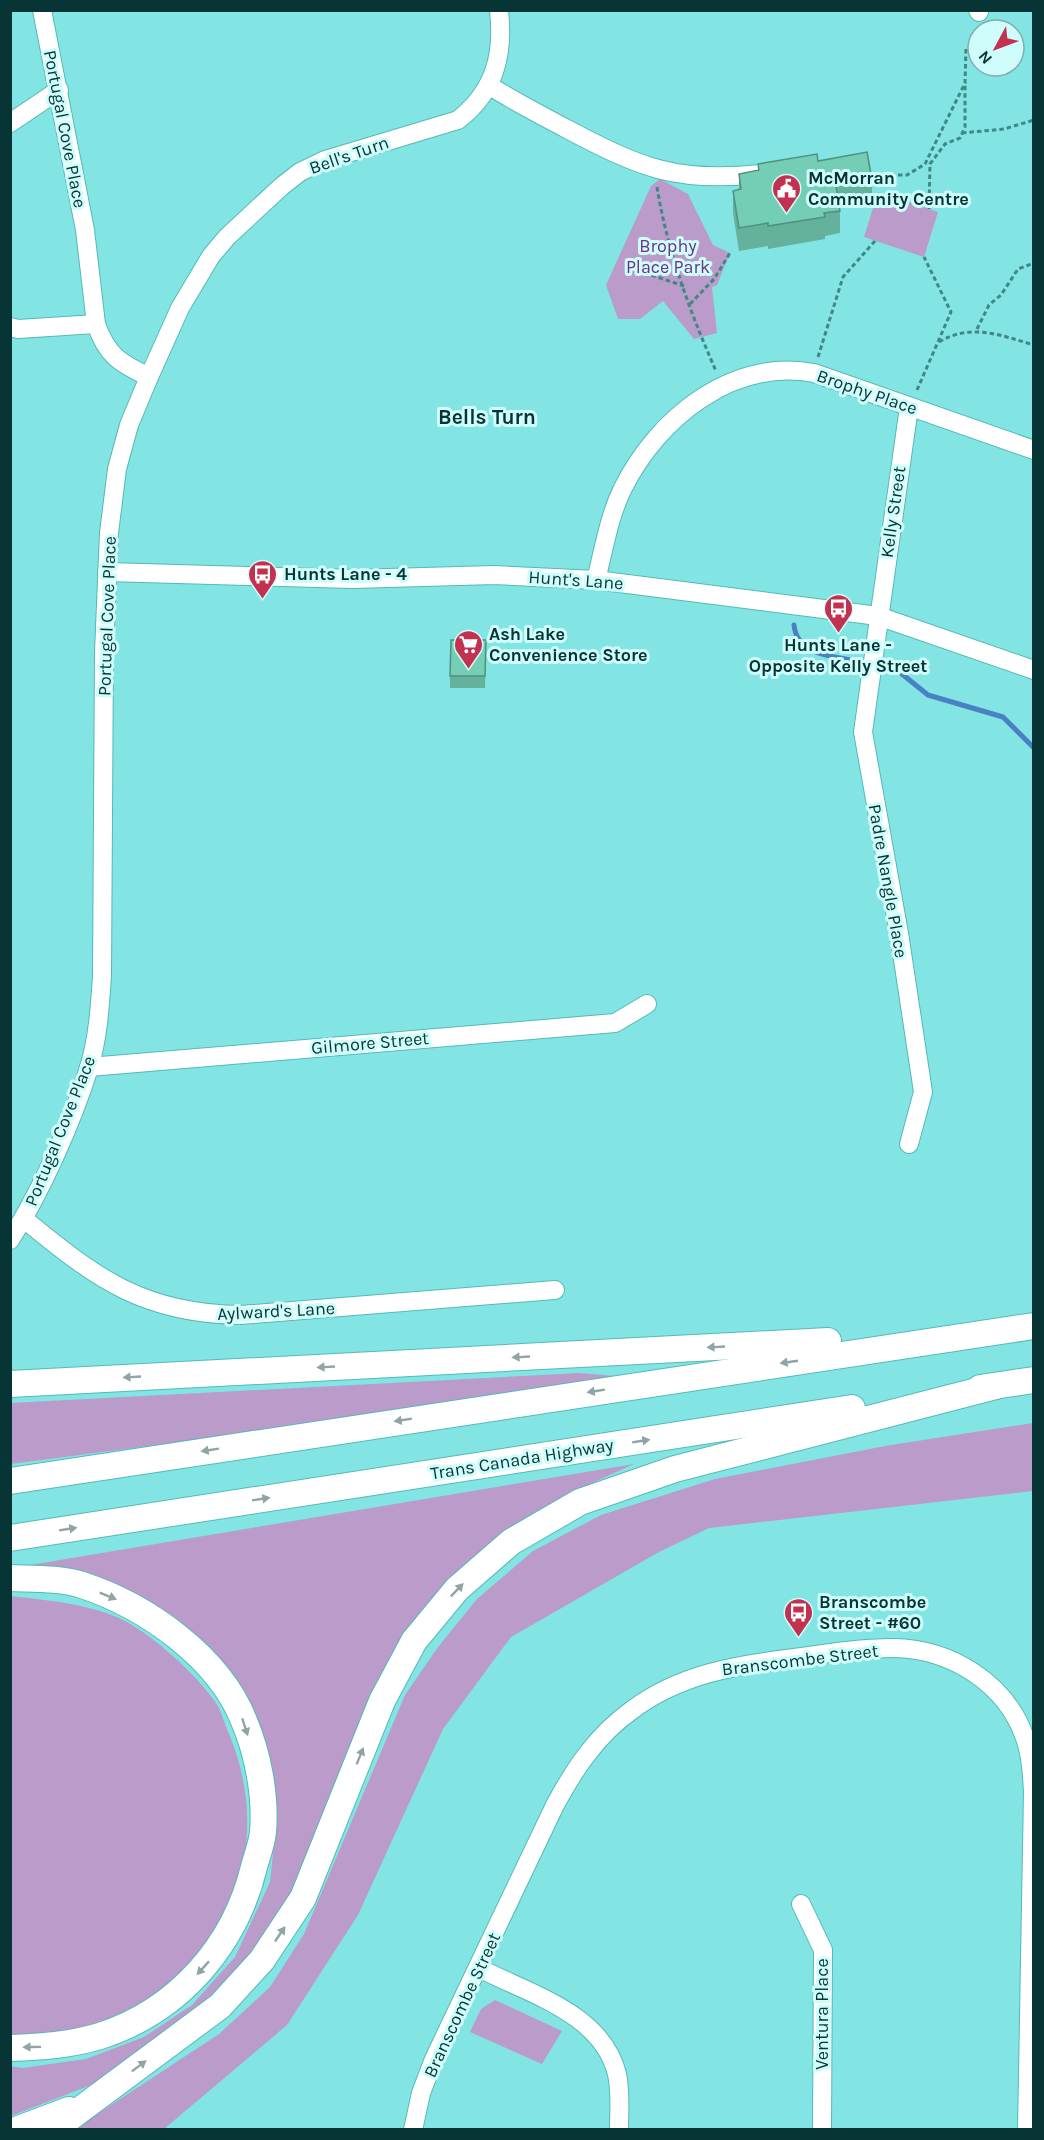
<svg xmlns="http://www.w3.org/2000/svg" width="1044" height="2140" font-family="Karla,sans-serif">
<rect width="100%" height="100%" fill="#82e5e3"/>
<!-- green -->
<g fill="#ba9bca">
<path d="M660 179 688 194 713 245 730 253 717 285 712 287 717 333 694 339 663 301 640 319H618L606 285 651 186Z"/>
<path d="M878 192 938 212 924 257 864 237Z"/>
<path d="M579 1373 628 1377C561 1383 496 1397 430 1407 290 1428 150 1446 11 1464V1403Z"/>
<path d="M1033 1423V1491L709 1528 659 1552 511 1637 443 1729 358 1915 287 2025 164 2129 73 2130 219 2034 270 1987 304 1934 405 1695 438 1647 477 1599 533 1551 601 1515 715 1479 885 1446Z"/>
<path d="M634 1464 570 1493 522 1524 465 1568 285 1913 222 1998 104 2080 11 2116 10 2066 22 2068 86 2059 144 2037 192 2005 235 1957 270 1882 277 1815 260 1733 184 1632 18 1567Z"/>
<path d="M10 1596C46 1600 93 1604 125 1621 155 1637 196 1674 216 1703 222 1712 225 1726 230 1736 262 1816 250 1899 191 1963 166 1991 137 2018 101 2030 78 2037 35 2037 11 2040Z"/>
<path d="M495 2000 562 2031 542 2064 470 2032 481 2009Z"/>
</g>
<g fill="none" stroke-linecap="round" stroke-linejoin="round">
<!-- stream -->
<g stroke="#4a81c3" stroke-width="5">
<path d="M794 625C797 654 829 656 852 660"/>
<path d="M892 666 928 695 1003 717 1034 748"/>
</g>
<defs>
<g id="minor">
<path d="M42 10 85 230 96 324C107 356 120 363 149 377"/>
<path d="M978 10 979 12"/>
<path d="M490 86C515 102 541 115 567 129 641 168 676 183 761 174"/>
<path d="M10 123 59 90"/>
<path d="M10 327 18 329 96 324"/>
<path d="M909 407 863 732 899 933 923 1092 909 1144"/>
<path d="M107 572 353 579 494 575 596 580 878 616 1034 670"/>
<path d="M596 580C604 549 609 516 623 488 658 418 732 358 814 373L1034 450"/>
<path d="M89 1067 615 1023 647 1004"/>
<path d="M24 1219C96 1278 143 1314 241 1315L555 1290"/>
<path d="M10 1240C41 1192 72 1122 89 1068 98 1038 100 1006 102 976L104 652 109 533 117 469 129 425 149 377 180 308 211 256 227 237 282 186 300 172 325 160 458 120C495 91 504 55 499 10"/>
<path d="M801 1904 823 1950 822 2130"/>
<path d="M479 1968C529 1994 602 2013 617 2074 621 2092 619 2111 619 2130"/>
<path d="M413 2130 421 2093 434 2059 555 1805C575 1768 597 1735 632 1710 680 1674 736 1665 794 1658 827 1653 861 1648 894 1648 951 1649 1006 1683 1025 1738 1031 1755 1032 1774 1033 1792L1027 2130"/>
</g>
<g id="highway">
<path d="M10 1384 828 1341"/>
<path d="M980 1388 1034 1380"/>
<path d="M10 1481 1034 1326"/>
<path d="M10 1538 852 1408"/>
<path d="M10 1578C34 1579 60 1578 82 1585 146 1606 219 1657 244 1721 258 1754 266 1796 263 1832 262 1843 257 1856 254 1867 235 1946 178 2011 100 2036 70 2045 41 2047 10 2048"/>
<path d="M16 2130 69 2110"/>
<path d="M53 2130 220 2006 262 1960 303 1898 382 1701 414 1641 457 1589 511 1542 580 1502 675 1469 996 1386"/>
</g>
</defs>
<!-- minor casing -->
<use href="#minor" stroke="#54b9b8" stroke-width="20"/>
<!-- highway casing -->
<use href="#highway" stroke="#54b9b8" stroke-width="28"/>
<!-- path -->
<g stroke="#408786" stroke-width="3" stroke-dasharray="4.5 3" stroke-linecap="butt">
<path d="M962 133 1004 129 1034 120"/>
<path d="M868 175H907L925 164 965 83 966 48"/>
<path d="M657 187C667 250 690 312 716 371"/>
<path d="M929 209 930 164 945 144 960 138 965 127V85"/>
<path d="M642 267V272L684 286"/>
<path d="M690 304 714 279 730 253"/>
<path d="M977 329 989 305 1001 295 1018 269 1034 263"/>
<path d="M939 342C971 323 1000 335 1034 345"/>
<path d="M818 357 843 277 875 241"/>
<path d="M917 390 951 312 924 257"/>
</g>
<!-- minor -->
<use href="#minor" stroke="#fff" stroke-width="18"/>
<!-- highway -->
<use href="#highway" stroke="#fff" stroke-width="26"/>
</g>
<!-- wall -->
<g fill="#64b19c">
<path d="M818 161 872 180V203L840 208V233L825 236V239L768 249V246L739 251 733 213V191L739 190V174L758 170V164Z"/>
<path d="M486 651 485 688H450V676Z"/>
</g>
<!-- building -->
<g fill="#74ceb5" stroke="#51907f" stroke-width="1.5">
<path d="M867 152 872 180 836 186 840 211 824 213 825 217 768 226V223L739 228 733 191 741 189 739 174 759 170 758 164 817 154 818 161Z"/>
<path d="M451 640H486L485 676H450Z"/>
</g>
<!-- one-way arrows -->
<defs><path id="oneway-solid" d="M-6-.8H1V-3.2L6.5 0L1 3.2V.8H-6Z" transform="scale(1.5)"/></defs>
<g fill="#8fa4a4">
<use href="#oneway-solid" transform="translate(716 1347) rotate(177)"/>
<use href="#oneway-solid" transform="translate(521 1357) rotate(177)"/>
<use href="#oneway-solid" transform="translate(789 1362) rotate(172)"/>
<use href="#oneway-solid" transform="translate(326 1367) rotate(177)"/>
<use href="#oneway-solid" transform="translate(132 1377) rotate(177)"/>
<use href="#oneway-solid" transform="translate(596 1391) rotate(171)"/>
<use href="#oneway-solid" transform="translate(403 1420) rotate(171)"/>
<use href="#oneway-solid" transform="translate(641 1441) rotate(-9)"/>
<use href="#oneway-solid" transform="translate(210 1450) rotate(171)"/>
<use href="#oneway-solid" transform="translate(261 1499) rotate(-9)"/>
<use href="#oneway-solid" transform="translate(68 1529) rotate(-9)"/>
<use href="#oneway-solid" transform="translate(457 1590) rotate(-46)"/>
<use href="#oneway-solid" transform="translate(108 1596) rotate(22)"/>
<use href="#oneway-solid" transform="translate(245 1727) rotate(72)"/>
<use href="#oneway-solid" transform="translate(360 1756) rotate(-68)"/>
<use href="#oneway-solid" transform="translate(280 1934) rotate(-56)"/>
<use href="#oneway-solid" transform="translate(203 1968) rotate(132)"/>
<use href="#oneway-solid" transform="translate(32 2047) rotate(179)"/>
<use href="#oneway-solid" transform="translate(139 2066) rotate(-37)"/>
</g>
<!-- icons -->
<defs>
<symbol id="civic-pin" viewBox="-11 -11 22 30"><path d="M0 17L-7.5 6A9.5 9.5 0 1 1 7.5 6Z" fill="#c23250" stroke="#cffdfb"/><path d="M-.6-6.5H3V-4.5H.6V-3L4-1V1h2V6H-6V1h2V-1L-.6-3ZM-1.2 2.5V6h2.4V2.5Z" fill="#fff"/></symbol>
<symbol id="bus-pin" viewBox="-11 -11 22 30"><path d="M0 17L-7.5 6A9.5 9.5 0 1 1 7.5 6Z" fill="#c23250" stroke="#cffdfb"/><path d="M-5-6H5V4H4V6H2V4H-2V6H-4V4H-5ZM-3.5-4V0h7V-4ZM-3.5 1.2v1.5H-2V1.2ZM2 1.2v1.5H3.5V1.2Z" fill="#fff"/></symbol>
<symbol id="supermarket-pin" viewBox="-11 -11 22 30"><path d="M0 17L-7.5 6A9.5 9.5 0 1 1 7.5 6Z" fill="#c23250" stroke="#cffdfb"/><path d="M-6-5.5h2.5l.6 2H6L4.5 2H-2.5L-4.4-4H-6ZM-1.5 3.2a1.3 1.3 0 1 0 .1 0ZM3 3.2a1.3 1.3 0 1 0 .1 0Z" fill="#fff"/></symbol>
</defs>
<g fill-rule="evenodd">
<use href="#civic-pin" x="770" y="172" width="33" height="45"/>
<use href="#bus-pin" x="246" y="558" width="33" height="45"/>
<use href="#bus-pin" x="822" y="592" width="33" height="45"/>
<use href="#supermarket-pin" x="452" y="628" width="33" height="45"/>
<use href="#bus-pin" x="782" y="1596" width="33" height="45"/>
</g>
<g text-anchor="middle" dominant-baseline="central" stroke-width="6" stroke-linejoin="round" paint-order="stroke">
<!-- street labels -->
<g font-size="18" fill="#073535" stroke="#cffdfb">
<text transform="translate(65 129) rotate(79)">Portugal Cove Place</text>
<text transform="translate(349 155) rotate(-19)">Bell's Turn</text>
<text transform="translate(867 392) rotate(19)">Brophy Place</text>
<text transform="translate(893 512) rotate(-82)">Kelly Street</text>
<text transform="translate(576 580) rotate(4)">Hunt's Lane</text>
<text transform="translate(107 616) rotate(-88)">Portugal Cove Place</text>
<text transform="translate(888 881) rotate(80)">Padre Nangle Place</text>
<text transform="translate(370 1043) rotate(-5)">Gilmore Street</text>
<text transform="translate(60 1131) rotate(-68)">Portugal Cove Place</text>
<text transform="translate(276 1311) rotate(-3)">Aylward's Lane</text>
<text transform="translate(522 1459) rotate(-9)">Trans Canada Highway</text>
<text transform="translate(800 1660) rotate(-7)">Branscombe Street</text>
<text transform="translate(462 2005) rotate(-65)">Branscombe Street</text>
<text transform="translate(822 2014) rotate(-90)">Ventura Place</text>
</g>
<!-- poi labels -->
<g font-size="18" font-weight="bold" fill="#073535" stroke="#cffdfb" text-anchor="start">
<text x="808" y="178">McMorran<tspan x="808" dy="21">Community Centre</tspan></text>
<text x="284" y="574">Hunts Lane - 4</text>
<text x="489" y="634">Ash Lake<tspan x="489" dy="21">Convenience Store</tspan></text>
<text x="838" y="645" text-anchor="middle">Hunts Lane -<tspan x="838" dy="21">Opposite Kelly Street</tspan></text>
<text x="819" y="1602">Branscombe<tspan x="819" dy="21">Street - #60</tspan></text>
</g>
<!-- park labels -->
<g font-size="18" fill="#6d3088" stroke="#cffdfb">
<text x="668" y="246">Brophy<tspan x="668" dy="21">Place Park</tspan></text>
</g>
<!-- quarter labels -->
<g font-size="21" font-weight="bold" fill="#073535" stroke="#cffdfb">
<text x="487" y="417">Bells Turn</text>
</g>
</g>
<!-- border -->
<rect width="1044" height="2140" fill="none" stroke="#073535" stroke-width="24"/>
<!-- north arrow -->
<g transform="translate(996 48) rotate(229)"><circle r="28" fill="#cffdfb" stroke="#7fadac" stroke-width="1.5"/>
<path d="M0-4.5L10 22L0 15L-10 22Z" fill="#c23250"/>
<text y="-9" font-size="16" font-weight="bold" text-anchor="middle" fill="#073535">N</text>
</g>
</svg>
